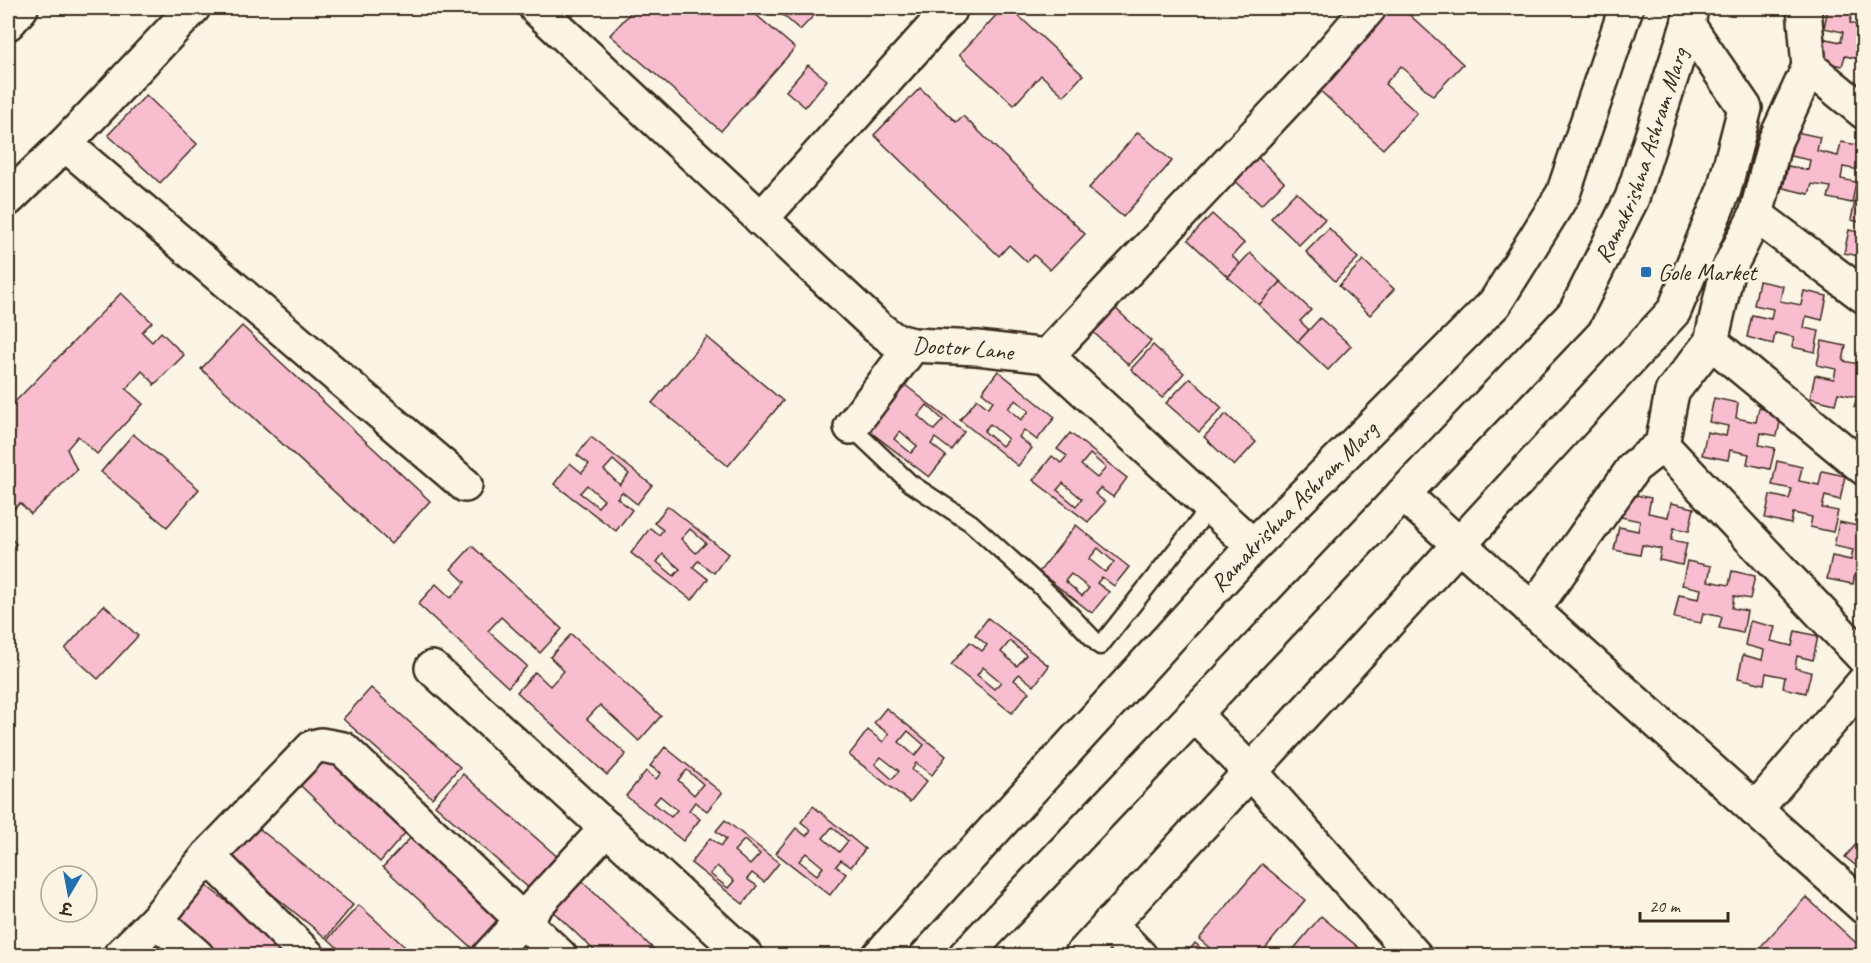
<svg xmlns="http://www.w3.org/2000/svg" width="1871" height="963" font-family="Caveat,'Playpen Sans Deva',sans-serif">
<rect width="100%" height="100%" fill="#fcf5e5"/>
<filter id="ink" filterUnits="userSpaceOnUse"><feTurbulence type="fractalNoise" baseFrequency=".0167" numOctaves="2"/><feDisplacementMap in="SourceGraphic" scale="12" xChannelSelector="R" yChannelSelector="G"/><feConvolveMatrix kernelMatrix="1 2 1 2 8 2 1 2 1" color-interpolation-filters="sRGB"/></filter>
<g filter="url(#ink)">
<!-- building -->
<g fill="#f8bed0" stroke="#3b2a1e" stroke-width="1.5" fill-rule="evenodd">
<path d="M635 8H748L795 48 721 131 610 35Z"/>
<path d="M775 8H821L800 30Z"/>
<path d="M1003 8H1010L1083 75 1064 96 1041 75 1014 105 959 55Z"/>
<path d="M1386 8H1402L1463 64 1433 96 1401 66 1385 84 1417 113 1383 149 1314 85Z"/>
<path d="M1828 8 1853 9 1850 23 1864 27V60L1845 56 1842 66 1816 61 1821 38 1841 42 1843 32 1824 28Z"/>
<path d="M808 65 827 80 805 107 786 91Z"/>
<path d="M920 88 956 122 963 116 1085 234 1050 270 1034 255 1027 262 1009 245 999 256 874 135Z"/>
<path d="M146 95 197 144 160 183 108 135Z"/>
<path d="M1138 132 1172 161 1123 217 1089 188Z"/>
<path d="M1796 132 1820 137 1817 151 1838 156 1841 142 1864 146 1859 170 1843 167 1841 179 1856 182 1852 203 1828 198 1831 187 1812 184 1809 194 1783 188 1788 166 1808 170 1810 160 1790 156Z"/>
<path d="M1252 152 1284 182 1261 205 1229 175Z"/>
<path d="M1296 192 1325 219 1299 245 1271 218Z"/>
<path d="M1856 196 1864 197V223L1851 220Z"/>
<path d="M1212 214 1244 243 1232 256 1240 264 1228 277 1188 240Z"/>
<path d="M1329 228 1358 258 1335 281 1306 252Z"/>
<path d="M1849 230 1864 233V257L1844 253Z"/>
<path d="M1250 253 1281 282 1259 305 1228 277Z"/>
<path d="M1363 260 1394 289 1370 315 1339 286Z"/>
<path d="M1759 281 1783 286 1780 301 1801 305 1804 291 1827 296 1822 320 1806 316 1804 328 1819 331 1815 352 1792 347 1794 337 1775 333 1773 344 1747 337 1752 315 1771 319 1773 309 1754 305Z"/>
<path d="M1281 282 1311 310 1300 321 1309 330 1298 342 1259 305Z"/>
<path d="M121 293 152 322 142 332 152 342 161 332 184 355 154 385V383L142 371 126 389 143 404 97 454 78 436 67 449 77 470 31 514 20 503 9 514 8 409Z"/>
<path d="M1115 308 1151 341 1129 365 1093 332Z"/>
<path d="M1320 318 1351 346 1328 370 1298 342Z"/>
<path d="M242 326 430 501 391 544 201 369Z"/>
<path d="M707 337 783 401 728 466 652 403Z"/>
<path d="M1822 341 1846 346 1843 361 1864 365V409L1854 407 1857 397 1838 393 1835 404 1810 398 1815 375 1834 379 1836 369 1817 365Z"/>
<path d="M1153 345 1184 373 1162 398 1131 369Z"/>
<path d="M998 371 1055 417 1037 440 1024 430 1019 437 1032 448 1018 466 960 420 977 399 988 408 993 401 982 392ZM1016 400 1029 411 1021 420 1008 408ZM990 424 1008 439 1002 446 984 431Z"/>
<path d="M1190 378 1222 408 1199 432 1166 403Z"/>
<path d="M904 384 964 432 951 450 935 438 931 444 946 456 929 477 868 430ZM927 405 943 420 934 430 918 416ZM900 431 917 446 911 453 894 439Z"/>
<path d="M1714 398 1738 403 1736 418 1756 422 1759 408 1782 413 1777 436 1761 433 1759 445 1775 448 1770 469 1747 464 1749 454 1730 450 1728 460 1702 455 1707 432 1726 436 1728 426 1709 422Z"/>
<path d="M1226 414 1256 442 1234 466 1204 437Z"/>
<path d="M1070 433 1127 478 1113 497 1100 488 1095 494 1105 502 1088 522 1033 480 1052 456 1061 463 1067 456 1057 449ZM1090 454 1106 468 1097 478 1081 465ZM1063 483 1082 499 1076 506 1057 490Z"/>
<path d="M133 434 199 489 167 527 101 472Z"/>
<path d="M591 437 652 485 637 504 622 492 617 498 632 510 616 531 554 484 570 463 582 473 589 464 577 455ZM613 460 629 474 620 485 604 470ZM587 485 604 500 598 507 580 493Z"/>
<path d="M1777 461 1802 467 1799 481 1819 485 1822 471 1845 476 1840 500 1825 496 1822 508 1838 511 1833 532 1810 527 1812 517 1793 513 1791 524 1765 518 1770 495 1789 499 1792 489 1772 485Z"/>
<path d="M1626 493 1651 498 1648 513 1668 517 1671 503 1694 508 1689 531 1674 528 1671 540 1687 543 1682 565 1659 560 1661 549 1642 545 1640 555 1614 550 1619 527 1638 531 1640 521 1621 517Z"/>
<path d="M668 506 728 554 714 573 698 561 693 567 708 579 692 600 631 553 650 528 659 535 663 530 654 523ZM690 529 706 543 696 553 681 539ZM663 554 680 569 674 576 657 562Z"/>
<path d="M1839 522 1863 527 1860 542H1864V576L1855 574 1853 584 1827 579 1832 556 1851 560 1853 550 1834 546Z"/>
<path d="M1076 525 1129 567 1114 586 1102 577 1097 583 1109 592 1092 613 1039 572ZM1098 548 1114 562 1105 572 1089 559ZM1071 574 1089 588 1082 596 1065 581Z"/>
<path d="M8 535 16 544 8 552Z"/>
<path d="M472 546 562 629 540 653 501 617 488 631 527 666 508 687 418 604 436 584 451 598 465 582 451 569Z"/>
<path d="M1687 561 1711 566 1708 581 1729 585 1732 571 1755 576 1750 599 1734 596 1732 608 1747 611 1743 633 1719 628 1722 617 1703 613 1701 623 1674 618 1679 595 1699 599 1701 589 1682 585Z"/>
<path d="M104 605 138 636 98 679 65 649Z"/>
<path d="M988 618 1049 666 1034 686 1019 674 1014 680 1029 692 1012 713 951 665 970 642 982 651 987 645 975 635ZM1010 641 1026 655 1017 666 1001 652ZM983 667 1001 682 994 689 977 675Z"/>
<path d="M1750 621 1775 627 1771 641 1792 646 1795 631 1818 636 1813 660 1797 656 1795 668 1811 672 1806 693 1783 688 1785 677 1766 673 1764 684 1738 678 1743 655 1762 660 1764 650 1745 645Z"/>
<path d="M571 634 661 716 639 741 600 705 587 719 626 754 607 775 517 692 535 672 550 686 564 671 550 657Z"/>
<path d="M371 688 460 767 432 798 343 719Z"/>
<path d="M886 708 946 756 932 775 916 763 912 770 927 781 910 802 849 755 868 730 883 742 889 734 874 723ZM908 731 924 745 915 756 899 742ZM881 757 899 771 892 779 875 764Z"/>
<path d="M665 747 722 793 707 811 695 802 689 810 700 819 683 841 626 796 646 771 656 779 661 773 650 766ZM687 770 703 784 694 795 678 780ZM660 796 677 810 671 817 654 803Z"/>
<path d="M331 752 412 825 380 862 300 785Z"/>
<path d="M463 774 568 866 540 898 435 805Z"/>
<path d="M813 806 865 849 851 867 841 860 836 866 846 874 830 895 776 853 796 828 806 836 811 830 801 822ZM832 827 848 841 839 852 823 838ZM806 853 823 867 817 875 799 861Z"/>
<path d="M725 820 779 863 764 882 752 873 747 879 757 886 743 904 691 863 710 838 721 846 726 839 716 831ZM744 840 760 854 750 865 734 851ZM717 866 734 881 728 888 710 874Z"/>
<path d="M250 821 353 905 326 938 223 854Z"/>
<path d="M416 832 507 917 475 951 383 867Z"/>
<path d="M1864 835V872L1845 857Z"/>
<path d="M1262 864 1305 900 1259 956H1219L1199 939Z"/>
<path d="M571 871 660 955 600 956 542 901Z"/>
<path d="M199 880 296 956H221L171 916Z"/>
<path d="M1806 897 1864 950V956H1752Z"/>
<path d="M359 905 415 956H347L328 939Z"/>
<path d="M1321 916 1365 953 1363 956H1288Z"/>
<path d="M155 931 182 956H133Z"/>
<path d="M1195 943 1210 956H1185Z"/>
</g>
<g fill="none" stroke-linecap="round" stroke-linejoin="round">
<defs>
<path id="service" d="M851 427 910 483 971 523 1059 603 1100 646 1211 506"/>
<g id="minor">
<path id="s1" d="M536 8 877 327 894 340 913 345 977 348 1047 356"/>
<path d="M1804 8 1809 67 1864 112"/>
<path d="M8 23 21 8"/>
<path d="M65 144 465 485"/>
<path d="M8 199 65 144 193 8"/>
<path d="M1756 215 1864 296"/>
<path d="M761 219 951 8"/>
<path d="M1711 342 1864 468"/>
<path d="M1047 356 1317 69 1369 8"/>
<path d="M1047 356 1253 546"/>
<path d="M851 427 913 345"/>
<path d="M1662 445 1864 658"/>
<path d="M1403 494 1864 907"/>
<path d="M1532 611 1634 467 1662 445 1672 392 1711 342 1727 272 1756 215 1775 141 1809 67"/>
<path d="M432 668 746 956"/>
<path d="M1194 714 1250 771 1415 956"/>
<path d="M1755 810 1864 682"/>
<path d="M208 856 308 956"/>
<path d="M156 920 197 956"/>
<path d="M1109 924 1140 956"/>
<path d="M120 956 156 920 208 856 313 747 321 745 343 749 560 956"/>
<path d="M489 956 607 828"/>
<path d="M1081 956 1674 311 1724 190 1745 108 1688 25"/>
</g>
<g id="tertiary">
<path id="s2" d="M879 956 1253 546 1495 303 1563 194 1626 8"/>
<path id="s3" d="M965 956 1575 313 1632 198 1688 25 1691 8"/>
</g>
</defs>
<!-- service casing -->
<use href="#service" stroke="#3b2a1e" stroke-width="21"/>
<!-- minor casing -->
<use href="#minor" stroke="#3b2a1e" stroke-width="38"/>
<!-- tertiary casing -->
<use href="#tertiary" stroke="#3b2a1e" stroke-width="38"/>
<!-- service -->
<use href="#service" stroke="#fcf5e5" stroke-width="16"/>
<!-- minor -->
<use href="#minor" stroke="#fcf5e5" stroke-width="33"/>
<!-- tertiary -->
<use href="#tertiary" stroke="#fcf5e5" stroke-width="33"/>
</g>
</g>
<!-- markers -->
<rect fill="#1f6fb2" stroke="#fcf5e5" stroke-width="2" x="1640" y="266" width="12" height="12" rx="3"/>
<g text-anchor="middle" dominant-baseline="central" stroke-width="5" stroke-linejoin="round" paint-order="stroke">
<!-- street labels -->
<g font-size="24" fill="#3b2a1e" stroke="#fcf5e5">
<text stroke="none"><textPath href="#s3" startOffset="1058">Ramakrishna Ashram Marg</textPath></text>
<text stroke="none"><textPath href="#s1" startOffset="558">Doctor Lane</textPath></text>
<text stroke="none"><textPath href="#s2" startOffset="612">Ramakrishna Ashram Marg</textPath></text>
</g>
<!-- poi labels -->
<g font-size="24" fill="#3b2a1e" stroke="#fcf5e5" text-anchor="start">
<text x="1658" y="272">Gole Market</text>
</g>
</g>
<!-- margin -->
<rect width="1871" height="963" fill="none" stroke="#fcf5e5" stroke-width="30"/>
<rect x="15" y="15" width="1841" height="933" fill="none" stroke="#3b2a1e" stroke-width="2" filter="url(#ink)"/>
<!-- north arrow -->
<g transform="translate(69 894) rotate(190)"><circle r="28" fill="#fcf5e5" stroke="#afa495" stroke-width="1.5"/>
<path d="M0-4.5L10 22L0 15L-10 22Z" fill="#1f6fb2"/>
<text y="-9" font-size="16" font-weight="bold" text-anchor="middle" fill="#3b2a1e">उ</text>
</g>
<!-- scale -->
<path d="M1640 912v9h88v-9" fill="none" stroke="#3b2a1e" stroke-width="3"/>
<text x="1649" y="912" font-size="18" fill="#3b2a1e" stroke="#fcf5e5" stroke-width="4.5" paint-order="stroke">20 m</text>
</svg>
